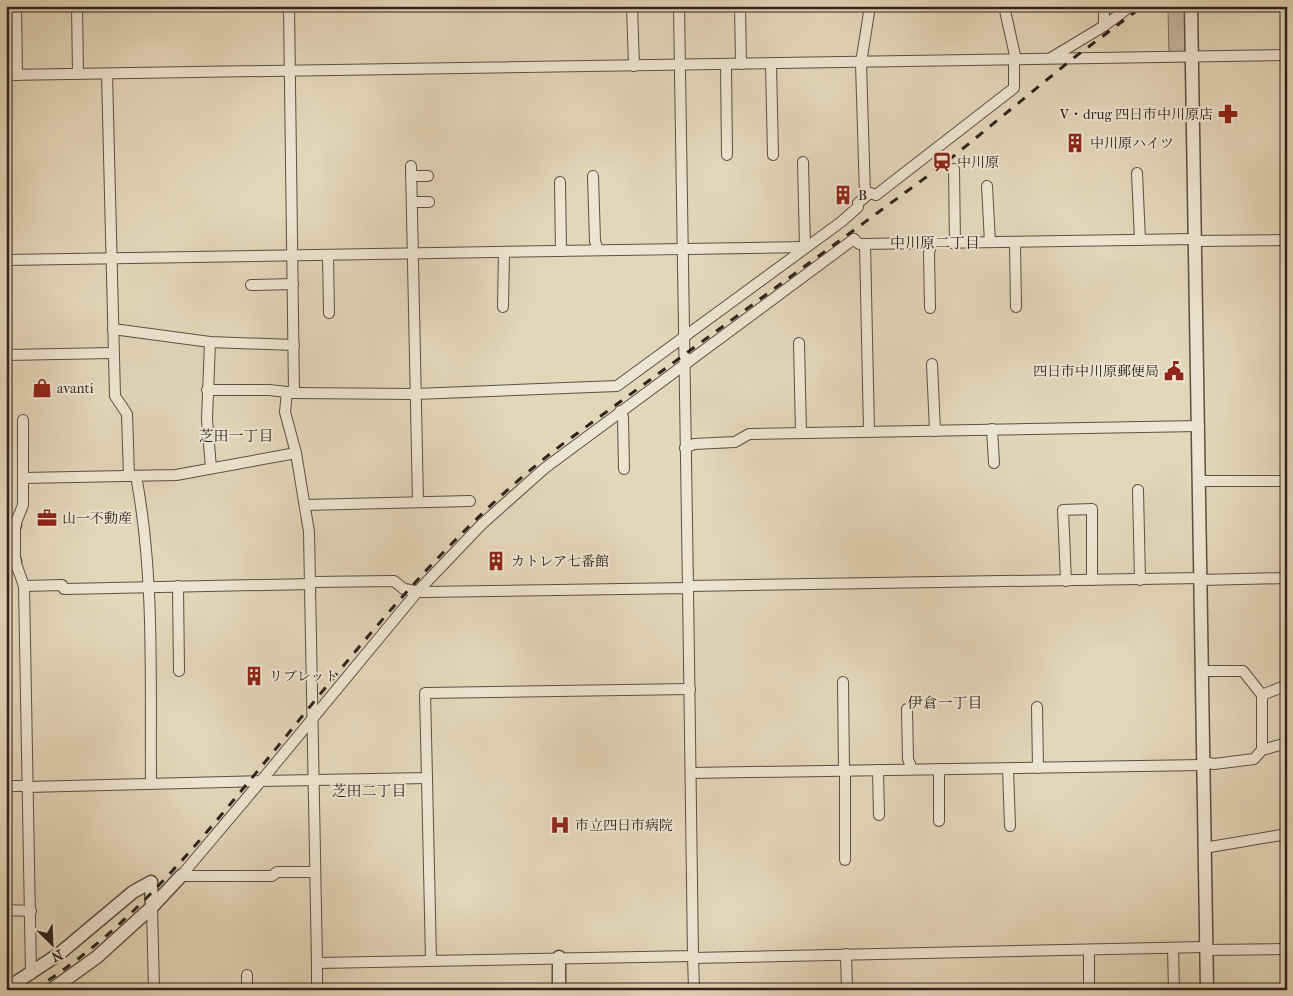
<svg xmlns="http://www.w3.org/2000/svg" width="1293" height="996" font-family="'IM FELL French Canon','Noto Serif JP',serif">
<rect width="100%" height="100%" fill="#e3d7ba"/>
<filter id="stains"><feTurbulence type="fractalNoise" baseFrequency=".004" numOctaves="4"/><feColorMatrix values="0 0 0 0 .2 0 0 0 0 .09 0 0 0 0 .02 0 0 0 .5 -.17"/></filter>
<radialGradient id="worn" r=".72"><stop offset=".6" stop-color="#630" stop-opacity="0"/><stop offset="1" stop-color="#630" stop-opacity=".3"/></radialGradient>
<!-- green -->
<path fill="#c5b89f" stroke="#7a6d5e" d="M1186 10 1187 52 1169 54 1168 11Z"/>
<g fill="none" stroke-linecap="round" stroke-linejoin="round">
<defs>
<g id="minor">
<path d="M16 6 17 75"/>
<path d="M77 6 78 74"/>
<path d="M289 6 294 393 287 392 285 412 296 453 309 532 317 963 693 956 688 588 423 592 404 589 394 581 311 582"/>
<path d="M632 6 634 66"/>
<path d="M679 6 688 588"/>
<path d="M740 6 741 64"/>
<path d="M1004 6 1016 60"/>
<path d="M1104 26V6"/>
<path d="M1051 58 1104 26 1131 6"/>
<path d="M771 64 773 155"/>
<path d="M726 65 727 155"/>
<path d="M107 74 115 396 127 414 129 476"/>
<path d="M6 75 1287 55"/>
<path d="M803 162 805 247"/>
<path d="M411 166 418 502"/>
<path d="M954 169 955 244"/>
<path d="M1137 173 1140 240"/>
<path d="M411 176H428"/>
<path d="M593 176 595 241 598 250"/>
<path d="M560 182 561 251"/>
<path d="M987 186 990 242"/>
<path d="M865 196 861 63 870 6"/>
<path d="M412 202H429"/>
<path d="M1195 241 1287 240"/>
<path d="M1015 242 1016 307"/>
<path d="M865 244 869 431"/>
<path d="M328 255 329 313"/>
<path d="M6 260 805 247"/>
<path d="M251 285 293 284"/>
<path d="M503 307 504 252"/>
<path d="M930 308 929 253 931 245"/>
<path d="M113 329 210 342 294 345"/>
<path d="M210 342 207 419 211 468"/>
<path d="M799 343 801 433"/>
<path d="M6 355 113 353"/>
<path d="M932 364 935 431"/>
<path d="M207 390H269L287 392"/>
<path d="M294 393 415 394 617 386 841 222 858 207V203L870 193 876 195 1014 88V60"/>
<path d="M620 411 623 417 624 469"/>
<path d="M23 420V478"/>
<path d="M992 429 994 463"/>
<path d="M685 448 694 444 735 442 749 434 1199 426"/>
<path d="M136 476C155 576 150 681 151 783"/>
<path d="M1200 481H1287"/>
<path d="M1138 490 1140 580"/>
<path d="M305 505 470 501"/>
<path d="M1200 580 1287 578"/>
<path d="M1066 581 1063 510 1092 509V580"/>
<path d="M24 586 62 585 64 589 311 584"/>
<path d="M178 586 179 671"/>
<path d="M688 586 1201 578"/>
<path d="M1202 671H1243L1262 695"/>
<path d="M843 682 844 770"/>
<path d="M1037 707 1038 768"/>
<path d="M907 709 908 759 912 769"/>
<path d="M1262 750 1287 743"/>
<path d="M1203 762 1214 764 1254 759 1262 750V695L1287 685"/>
<path d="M1008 769 1010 826"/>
<path d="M878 770 879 815"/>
<path d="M691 773 1203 765"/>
<path d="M427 778 431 960"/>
<path d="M6 786H27"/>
<path d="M27 787 261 781 418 591 482 524 545 468 854 239 859 244 1195 239"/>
<path d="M939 821V769"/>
<path d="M1204 848 1287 834"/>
<path d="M845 860V770"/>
<path d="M315 872H277L272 876H181L261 781 427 778 425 693 690 689"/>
<path d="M152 907 154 990"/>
<path d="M6 910 31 911"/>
<path d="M1173 948 1174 990"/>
<path d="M1089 950V990"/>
<path d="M1206 950 1287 949"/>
<path d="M846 954 847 990"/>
<path d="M693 956 694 990"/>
<path d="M693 958 1206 947"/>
<path d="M317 963V990"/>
<path d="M31 974 24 586 15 561V525L23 505V478L176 475 296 453"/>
<path d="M247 975V990"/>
</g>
<g id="tertiary">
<path d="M1191 6 1207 990"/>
<path d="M6 525H15"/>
<path d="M6 561H15"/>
<path d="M559 957V990"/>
<path d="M6 989 59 954 133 892 151 882 152 907"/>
<path d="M51 990 97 957 152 907 181 876"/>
</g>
</defs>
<!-- minor casing -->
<use href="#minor" stroke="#5d4f44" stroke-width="12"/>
<!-- tertiary casing -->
<use href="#tertiary" stroke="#5d4f44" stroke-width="15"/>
<!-- minor -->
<use href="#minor" stroke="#ede5d2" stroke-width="10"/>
<!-- tertiary -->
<use href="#tertiary" stroke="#ede5d2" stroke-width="12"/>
<!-- rail -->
<path stroke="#30221c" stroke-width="3" stroke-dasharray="9 9" stroke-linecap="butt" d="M33 990C129 931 199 842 270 756 360 645 449 531 564 443L944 164 1071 60 1143 6"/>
</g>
<!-- icons -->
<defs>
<symbol id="pharmacy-bare" viewBox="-9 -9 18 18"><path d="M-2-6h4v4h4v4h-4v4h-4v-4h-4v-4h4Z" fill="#8f2418" stroke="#ede5d2" stroke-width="2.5" paint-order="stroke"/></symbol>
<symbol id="building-bare" viewBox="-9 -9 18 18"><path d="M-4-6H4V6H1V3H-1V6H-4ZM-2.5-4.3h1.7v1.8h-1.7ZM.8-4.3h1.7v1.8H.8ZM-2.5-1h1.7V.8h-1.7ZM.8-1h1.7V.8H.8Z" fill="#8f2418" stroke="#ede5d2" stroke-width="2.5" paint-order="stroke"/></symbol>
<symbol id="station-bare" viewBox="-9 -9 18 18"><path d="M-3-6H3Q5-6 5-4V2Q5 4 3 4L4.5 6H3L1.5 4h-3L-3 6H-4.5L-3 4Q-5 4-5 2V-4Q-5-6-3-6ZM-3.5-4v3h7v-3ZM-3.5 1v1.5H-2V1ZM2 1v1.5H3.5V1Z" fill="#8f2418" stroke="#ede5d2" stroke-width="2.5" paint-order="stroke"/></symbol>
<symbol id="civic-bare" viewBox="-9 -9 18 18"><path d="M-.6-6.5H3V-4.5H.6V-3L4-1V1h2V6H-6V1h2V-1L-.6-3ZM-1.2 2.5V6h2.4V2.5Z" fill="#8f2418" stroke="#ede5d2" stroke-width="2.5" paint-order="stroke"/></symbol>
<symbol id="shop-bare" viewBox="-9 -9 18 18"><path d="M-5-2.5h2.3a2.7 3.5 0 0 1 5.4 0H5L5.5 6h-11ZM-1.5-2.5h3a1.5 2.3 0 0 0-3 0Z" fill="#8f2418" stroke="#ede5d2" stroke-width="2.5" paint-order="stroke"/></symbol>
<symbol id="office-bare" viewBox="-9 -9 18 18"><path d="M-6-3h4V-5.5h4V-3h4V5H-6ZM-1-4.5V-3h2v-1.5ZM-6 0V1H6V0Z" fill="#8f2418" stroke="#ede5d2" stroke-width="2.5" paint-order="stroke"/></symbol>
<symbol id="hospital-bare" viewBox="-9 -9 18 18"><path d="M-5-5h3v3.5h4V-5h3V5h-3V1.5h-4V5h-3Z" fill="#8f2418" stroke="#ede5d2" stroke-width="2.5" paint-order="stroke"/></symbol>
</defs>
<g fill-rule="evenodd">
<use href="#pharmacy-bare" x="1214" y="100" width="28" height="28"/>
<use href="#building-bare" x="1061" y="129" width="28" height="28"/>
<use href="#station-bare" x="928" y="148" width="28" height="28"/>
<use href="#building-bare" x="829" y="181" width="28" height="28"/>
<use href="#civic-bare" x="1160" y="357" width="28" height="28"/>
<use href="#shop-bare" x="28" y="374" width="28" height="28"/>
<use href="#office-bare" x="33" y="504" width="28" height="28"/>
<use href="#building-bare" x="482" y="547" width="28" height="28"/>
<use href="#building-bare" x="240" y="662" width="28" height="28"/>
<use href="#hospital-bare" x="546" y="811" width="28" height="28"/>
</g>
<g text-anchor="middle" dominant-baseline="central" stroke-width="4" stroke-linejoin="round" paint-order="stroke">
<!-- poi labels -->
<g font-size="14" fill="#30221c" stroke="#ede5d2" text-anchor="start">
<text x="1213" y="114" text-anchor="end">V・drug 四日市中川原店</text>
<text x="1090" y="143">中川原ハイツ</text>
<text x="957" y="162">中川原</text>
<text x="858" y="195">B</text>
<text x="1159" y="371" text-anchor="end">四日市中川原郵便局</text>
<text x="57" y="388">avanti</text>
<text x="62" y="518">山一不動産</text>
<text x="511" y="561">カトレア七番館</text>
<text x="269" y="676">リブレット</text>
<text x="575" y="825">市立四日市病院</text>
</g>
<!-- neighbourhood labels -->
<g font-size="15" fill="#30221c" stroke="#ede5d2">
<text x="935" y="243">中川原二丁目</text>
<text x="236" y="436">芝田一丁目</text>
<text x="945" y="703">伊倉一丁目</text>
<text x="369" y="791">芝田二丁目</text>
</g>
</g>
<!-- margin -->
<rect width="1293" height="996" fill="none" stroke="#e3d7ba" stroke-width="25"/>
<rect x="8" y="8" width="1278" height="981" fill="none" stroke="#30221c" stroke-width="2.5"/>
<rect x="12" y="12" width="1268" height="971" fill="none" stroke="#30221c"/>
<!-- north arrow -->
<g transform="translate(52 944) rotate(156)" stroke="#ede5d2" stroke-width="4" paint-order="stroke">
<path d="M0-4L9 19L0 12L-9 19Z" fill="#30221c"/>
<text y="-8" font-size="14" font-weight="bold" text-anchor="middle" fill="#30221c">N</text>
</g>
<rect width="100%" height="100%" filter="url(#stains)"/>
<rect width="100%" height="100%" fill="url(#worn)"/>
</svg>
